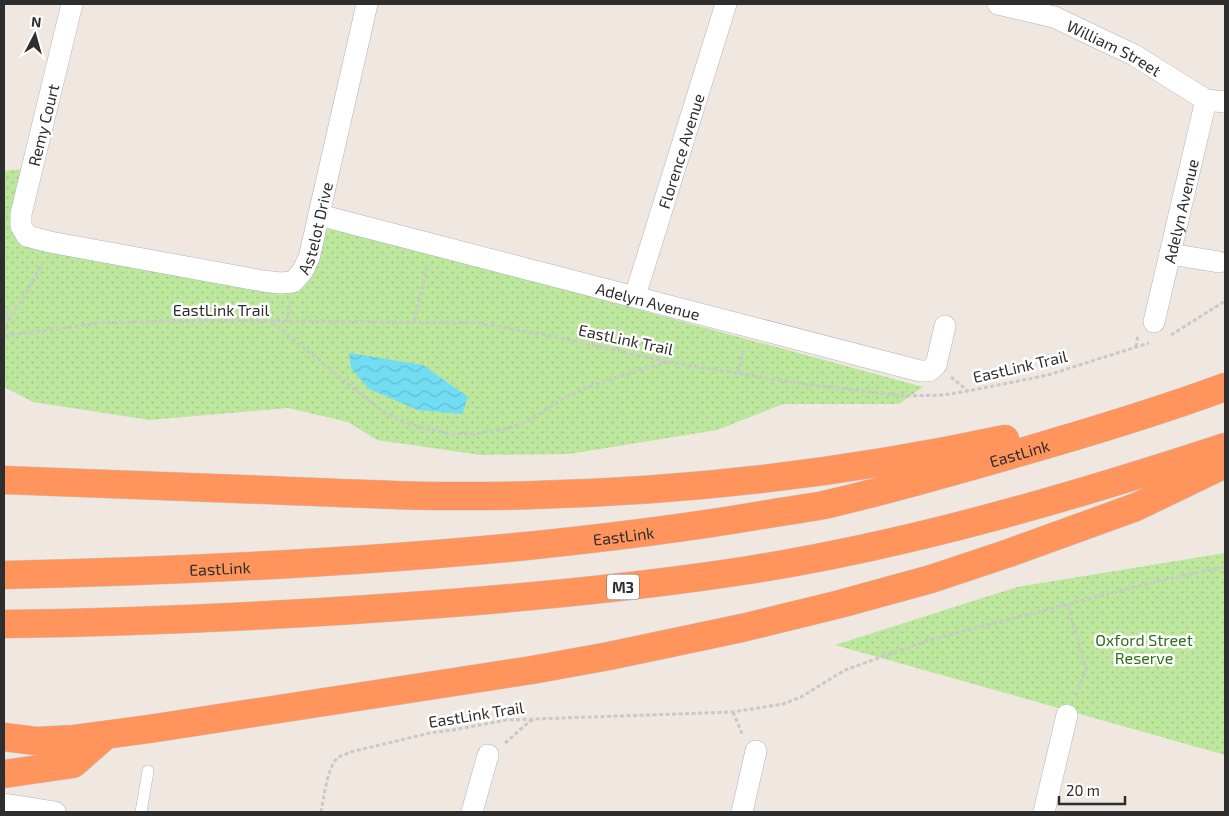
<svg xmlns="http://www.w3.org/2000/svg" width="1229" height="816" font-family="'Exo 2',sans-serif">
<defs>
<pattern id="grass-dots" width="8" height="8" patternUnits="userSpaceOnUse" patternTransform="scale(1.25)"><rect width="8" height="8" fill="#bce79c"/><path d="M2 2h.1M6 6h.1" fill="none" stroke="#a2c687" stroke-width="1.8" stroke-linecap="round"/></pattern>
<pattern id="water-waves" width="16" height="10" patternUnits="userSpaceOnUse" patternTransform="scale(1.25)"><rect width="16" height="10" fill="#72dcf3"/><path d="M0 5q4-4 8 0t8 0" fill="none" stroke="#63bdd1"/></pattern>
</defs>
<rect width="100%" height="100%" fill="#efe7e0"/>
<!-- grass -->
<g fill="url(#grass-dots)">
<path d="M22 169 10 228 23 245 298 289 325 224 923 387 899 404H783L717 430 569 454 481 455 377 440 348 422 288 408 150 420 33 402 4 387V171Z"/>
<path d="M1225 553V755L835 645 1017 587Z"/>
</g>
<!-- water -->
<path fill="url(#water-waves)" d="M349 353 423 365 468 397 462 414 418 410 369 389 351 368Z"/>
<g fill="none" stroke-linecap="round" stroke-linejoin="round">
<defs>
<path id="lane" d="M141 812 148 771"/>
<g id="street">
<path id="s1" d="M72 4 21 214V226L27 236 50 242 263 281 280 283 293 282 302 272 309 258 367 4"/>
<path id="s2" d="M998 4 1054 17 1134 55 1206 100 1225 102"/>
<path id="s3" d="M319 215 920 371H929L936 365 945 326"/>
<path d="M1170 254 1219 262"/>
<path id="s4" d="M635 296 726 4"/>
<path id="s5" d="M1154 322 1206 100"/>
<path d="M4 804 55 812"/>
<path d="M472 812 488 755"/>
<path d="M742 812 756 751"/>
<path d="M1044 812 1067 715"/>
</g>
<g id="highway">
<path d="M4 480C91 483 179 487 266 490 356 494 445 498 534 495 692 491 851 472 1005 439"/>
<path id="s6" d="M4 575C179 571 353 563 527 546 604 538 680 529 756 516 779 512 802 509 824 505 881 492 937 476 993 460 1071 438 1149 415 1225 387"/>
<path d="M4 624C149 622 294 615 439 604 543 596 646 586 749 570 912 544 1069 498 1225 447"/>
<path d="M4 737 36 741 74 739 149 729 532 670 609 656 742 628 840 604 931 579 1009 553 1136 507 1225 464"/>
<path d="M4 774 73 764 106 735"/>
</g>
</defs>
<!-- lane casing -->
<use href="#lane" stroke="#b0b4be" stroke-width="12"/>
<!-- street casing -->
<use href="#street" stroke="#b0b4be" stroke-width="22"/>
<!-- highway casing -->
<use href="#highway" stroke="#c9c9c9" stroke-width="29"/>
<!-- path -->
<g stroke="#c9c9c9" stroke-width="3" stroke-dasharray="4 2.5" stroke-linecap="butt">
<path d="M4 304 8 320 4 333"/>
<path d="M8 320 24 297 43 262"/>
<path d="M414 321 428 264"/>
<path d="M272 322 378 408 399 420 423 428 446 433 476 434 509 428 528 421 562 399 586 388 608 380 668 362"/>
<path d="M287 322 290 302"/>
<path d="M1171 335 1225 301"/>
<path d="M4 336 100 323 200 320 477 323 552 336 669 362 804 384 904 396 943 395 968 391 1048 375 1149 343"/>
<path d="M1136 347 1138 335"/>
<path d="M738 373 744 347"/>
<path d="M951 377 968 391"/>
<path d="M1068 605 1086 670 1075 697"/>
<path d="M733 712 743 736"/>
<path d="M505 743 530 721 535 719"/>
<path d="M321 812C324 798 327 765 339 757 342 755 347 754 350 752L430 733 453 730 506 720 733 712 783 704 801 697 845 670 929 640 1158 581 1225 567"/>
</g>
<!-- lane -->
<use href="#lane" stroke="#fff" stroke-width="11"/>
<!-- street -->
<use href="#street" stroke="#fff" stroke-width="21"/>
<!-- highway -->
<use href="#highway" stroke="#ff945c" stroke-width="28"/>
</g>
<g text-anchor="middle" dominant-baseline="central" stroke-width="5" stroke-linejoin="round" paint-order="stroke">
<!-- shield labels -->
<rect fill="#fff" stroke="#6d6d6d" stroke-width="1" x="607" y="574.5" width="32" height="25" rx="4"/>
<g font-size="15" font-weight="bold" fill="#2e2e2e">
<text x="623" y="587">M3</text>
</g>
<!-- street labels -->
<g font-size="16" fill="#2e2e2e" stroke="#fff">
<text stroke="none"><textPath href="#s2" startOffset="125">William Street</textPath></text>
<text transform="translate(43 125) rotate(-76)">Remy Court</text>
<text stroke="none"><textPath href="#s4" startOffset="152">Florence Avenue</textPath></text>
<text stroke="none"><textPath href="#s5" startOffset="114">Adelyn Avenue</textPath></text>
<text stroke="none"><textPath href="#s1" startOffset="570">Astelot Drive</textPath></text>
<text stroke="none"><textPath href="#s3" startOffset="340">Adelyn Avenue</textPath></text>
<text x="221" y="309">EastLink Trail</text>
<text transform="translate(626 339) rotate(12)">EastLink Trail</text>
<text transform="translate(1020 366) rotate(-13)">EastLink Trail</text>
<text stroke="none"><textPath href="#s6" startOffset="1026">EastLink</textPath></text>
<text stroke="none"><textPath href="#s6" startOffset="621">EastLink</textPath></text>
<text stroke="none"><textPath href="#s6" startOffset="216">EastLink</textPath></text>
<text transform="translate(476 714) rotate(-9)">EastLink Trail</text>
</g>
<!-- park labels -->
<g font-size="16" fill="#327019" stroke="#fff">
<text x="1144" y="639">Oxford Street<tspan x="1144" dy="18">Reserve</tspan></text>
</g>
</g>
<!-- border -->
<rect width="1229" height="816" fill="none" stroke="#2e2e2e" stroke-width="10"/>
<!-- north arrow -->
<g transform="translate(35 35) rotate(6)" stroke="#ffffff" stroke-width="4" paint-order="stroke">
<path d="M0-4L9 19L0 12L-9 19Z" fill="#2e2e2e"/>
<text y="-8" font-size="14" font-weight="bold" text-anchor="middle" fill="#2e2e2e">N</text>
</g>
<!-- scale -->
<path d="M1059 796v8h66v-8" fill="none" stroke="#2e2e2e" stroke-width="2.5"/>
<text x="1066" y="796" font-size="15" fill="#2e2e2e" stroke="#ffffff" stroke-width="4" paint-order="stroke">20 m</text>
</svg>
